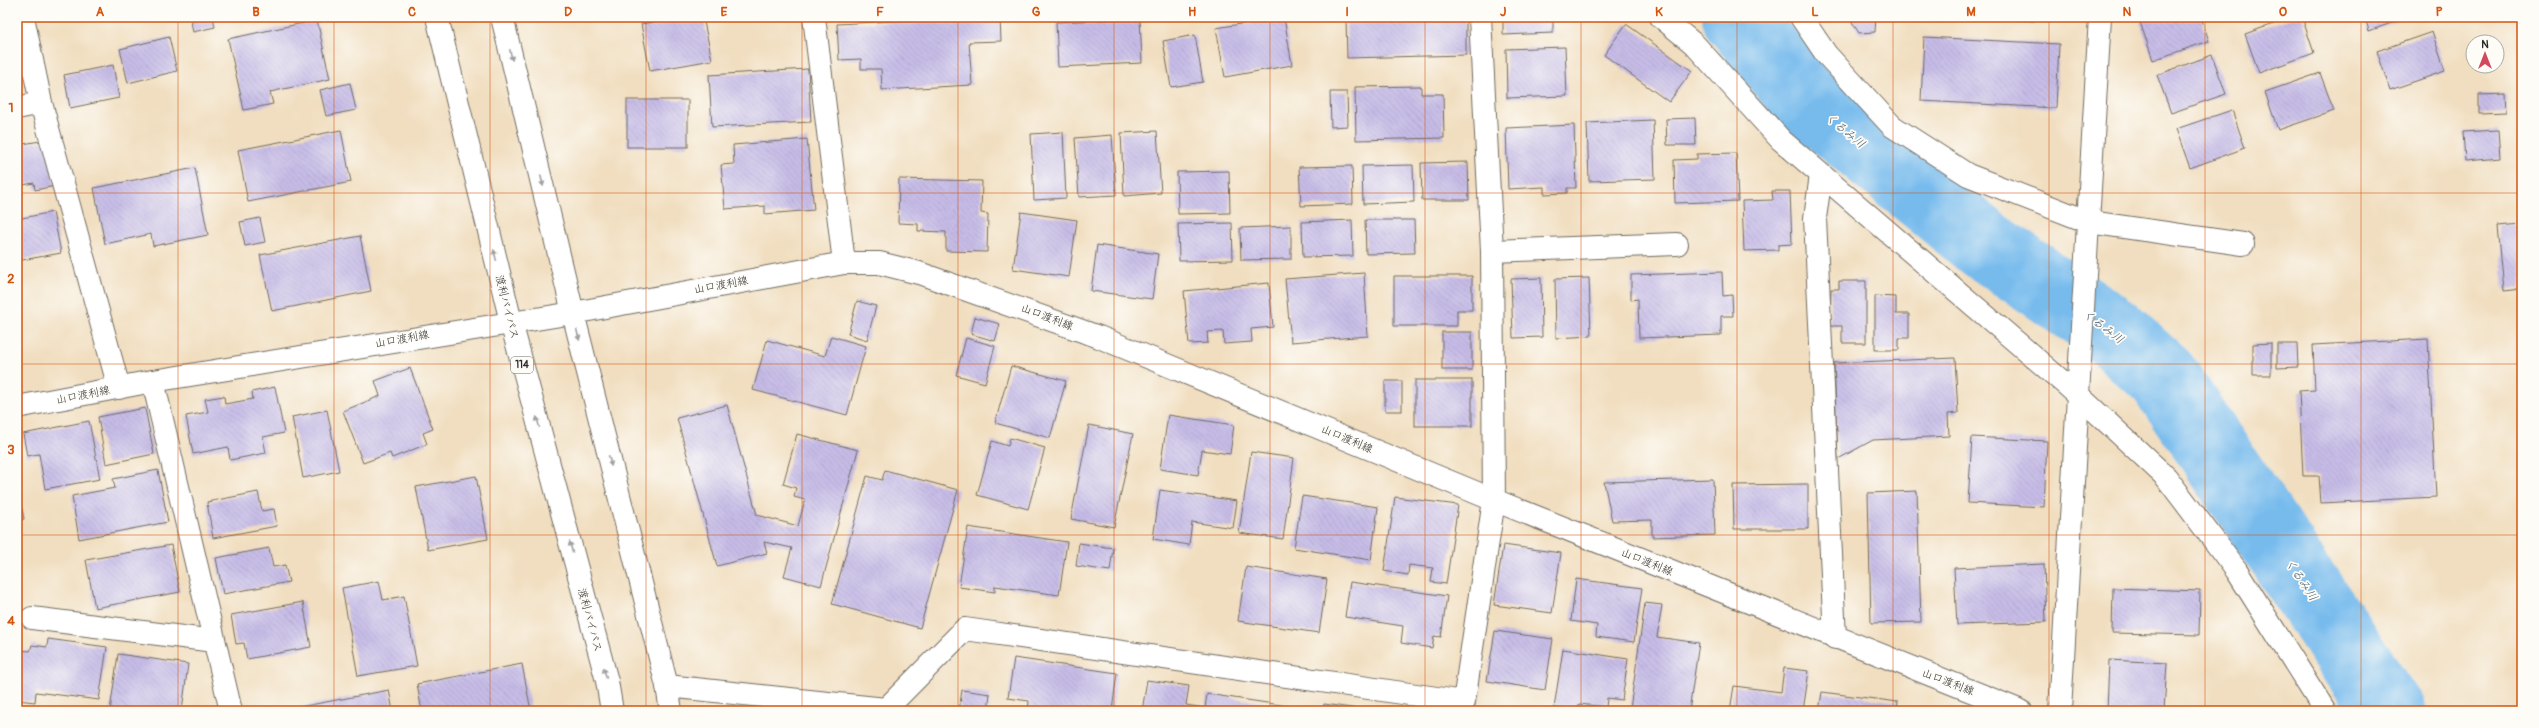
<svg xmlns="http://www.w3.org/2000/svg" width="2539" height="728" font-family="Pangolin,'Klee One',sans-serif">
<defs>
<pattern id="building-back-hatch" width="6" height="6" patternUnits="userSpaceOnUse"><rect width="6" height="6" fill="#c6bce7"/><path d="M-1 5l2 2M0 0l6 6M5-1l2 2" fill="none" stroke="#aaa2c6"/></pattern>
</defs>
<rect width="100%" height="100%" fill="#fdfcf7"/>
<filter id="ink" filterUnits="userSpaceOnUse"><feTurbulence type="fractalNoise" baseFrequency=".025" numOctaves="2"/><feDisplacementMap in="SourceGraphic" scale="8" xChannelSelector="R" yChannelSelector="G"/><feConvolveMatrix kernelMatrix="1 2 1 2 8 2 1 2 1" color-interpolation-filters="sRGB"/></filter>
<filter id="wash" filterUnits="userSpaceOnUse"><feTurbulence type="fractalNoise" baseFrequency=".012" numOctaves="4" result="noise"/><feDisplacementMap in="SourceGraphic" scale="16" xChannelSelector="R" yChannelSelector="G"/><feGaussianBlur stdDeviation="0.9" result="paint"/><feColorMatrix in="noise" values="0 0 0 0 0 0 0 0 0 0 0 0 0 0 0 0 0 1.4 0 .05"/><feComposite in="paint" operator="in"/></filter>
<g filter="url(#wash)">
<rect width="100%" height="100%" fill="#f1dec0"/>
<g fill="none" stroke-linecap="round" stroke-linejoin="round">
<!-- river -->
<path stroke="#77bbed" stroke-width="72" d="M1738 17 1801 95 1981 242 2111 330 2163 377 2389 711"/>
</g>
<g id="blocks">
<!-- building -->
<g fill="url(#building-back-hatch)">
<path d="M213 17 215 27 193 32 191 22Z"/>
<path d="M680 17H703L712 60 650 71 641 24Z"/>
<path d="M973 17H1000L1001 41 969 42 972 85 882 90 881 69H861V59L839 60 837 24Z"/>
<path d="M1284 17 1292 65 1225 77 1216 28Z"/>
<path d="M1346 17H1466V55L1347 58Z"/>
<path d="M1503 17H1553V33L1503 35Z"/>
<path d="M1849 17H1876L1875 32 1859 33Z"/>
<path d="M1987 17H2034V21Z"/>
<path d="M2153 17H2201L2209 41 2153 60 2140 22Z"/>
<path d="M2293 17H2302L2314 53 2259 73 2245 34Z"/>
<path d="M2365 17H2408L2369 31Z"/>
<path d="M1140 18 1142 63 1058 67 1056 22Z"/>
<path d="M317 20 330 79 270 92 273 104 244 110 228 39Z"/>
<path d="M1626 24 1692 71 1669 102 1604 55Z"/>
<path d="M2432 32 2445 71 2390 90 2377 51Z"/>
<path d="M1195 35 1203 82 1171 87 1163 41Z"/>
<path d="M169 37 177 71 128 83 120 49Z"/>
<path d="M1924 37 2059 44 2056 108 1921 101Z"/>
<path d="M1565 47 1567 96 1507 98 1506 49Z"/>
<path d="M2212 55 2226 94 2171 113 2157 75Z"/>
<path d="M113 65 119 98 70 108 64 75Z"/>
<path d="M808 69 811 122 712 127 709 75Z"/>
<path d="M2320 73 2334 111 2278 130 2265 92Z"/>
<path d="M350 83 356 110 326 116 320 90Z"/>
<path d="M1421 86V94H1443L1444 138 1356 140 1355 87Z"/>
<path d="M1330 92H1347L1348 126 1331 127Z"/>
<path d="M2506 94 2507 112 2479 113V95Z"/>
<rect x="627" y="100" width="61" height="47"/>
<path d="M2232 110 2245 148 2190 168 2176 129Z"/>
<path d="M1695 118 1696 145H1667L1666 119Z"/>
<path d="M1653 120 1655 179 1589 181 1587 123Z"/>
<path d="M1574 125 1576 188H1567V193L1544 194V187L1508 189 1506 128Z"/>
<path d="M341 130 351 182 248 202 238 150Z"/>
<path d="M2498 130 2500 158 2465 161 2463 132Z"/>
<path d="M1157 131 1161 193 1124 196 1121 133Z"/>
<path d="M1063 132 1066 198 1034 200 1031 134Z"/>
<path d="M1112 135 1116 195 1079 197 1075 138Z"/>
<path d="M807 139 814 210 765 214V206L725 209 721 165 734 164 733 145Z"/>
<path d="M46 140 55 186 35 190 34 183 17 186V145Z"/>
<path d="M1736 153 1738 201 1675 203 1674 160 1697 159V154Z"/>
<path d="M1468 162 1469 200H1422L1421 163Z"/>
<path d="M1413 165 1414 202 1363 204 1362 166Z"/>
<path d="M1352 166 1353 204 1301 206 1299 167Z"/>
<path d="M195 168 208 235 153 246 151 234 105 244 94 188Z"/>
<path d="M1229 171 1230 213 1178 214 1177 172Z"/>
<path d="M899 179 982 181 981 213 988 214 987 252 946 251V232L918 231V224L898 223Z"/>
<path d="M1772 191H1790L1792 244 1778 245V250L1744 251 1742 201 1773 200Z"/>
<path d="M53 212 61 253 17 261V219Z"/>
<path d="M1021 212 1077 220 1069 277 1013 269Z"/>
<path d="M260 218 265 242 245 246 240 222Z"/>
<path d="M1352 220 1353 256 1303 257 1302 222Z"/>
<path d="M1365 220H1414L1415 253 1366 254Z"/>
<path d="M1232 223 1233 260 1179 261 1178 224Z"/>
<path d="M2522 224V288L2504 290 2498 226Z"/>
<path d="M1291 226V259L1241 260 1240 228Z"/>
<path d="M360 236 371 291 272 311 260 255Z"/>
<path d="M1097 245 1158 254 1152 299 1091 291Z"/>
<path d="M1722 272 1723 296 1732 295 1733 316H1721V335L1639 338 1638 299 1631 300V275Z"/>
<path d="M1364 273 1368 336 1291 342 1285 279Z"/>
<path d="M1394 276H1472V310H1457V326H1394Z"/>
<path d="M1541 278 1542 337 1513 338 1511 279Z"/>
<path d="M1589 278 1591 336 1556 338 1555 279Z"/>
<path d="M1839 281H1866V343H1842V326H1830L1831 289H1839Z"/>
<path d="M1269 283 1273 327 1251 329 1252 342 1224 344 1223 331 1207 332 1208 343 1189 344 1184 291Z"/>
<path d="M1875 296 1896 297V314H1909V338H1899V350H1875Z"/>
<path d="M857 301 876 306 867 340 848 334Z"/>
<path d="M975 317 1000 324 995 341 971 334Z"/>
<rect x="1442" y="332" width="30" height="38"/>
<path d="M831 336 866 346 847 415 753 390 767 340 825 356Z"/>
<path d="M966 338 995 346 985 383 956 375Z"/>
<path d="M2428 339 2436 497 2321 503 2319 476H2303L2299 391 2315 390 2313 345Z"/>
<path d="M2271 343V375H2253V344Z"/>
<path d="M2277 344H2297L2298 367 2277 368Z"/>
<path d="M1955 358 1958 413 1948 414 1949 436 1873 440 1838 459 1834 363Z"/>
<path d="M1011 366 1066 381 1050 438 995 423Z"/>
<path d="M410 368 433 429 423 433 427 444 392 458 390 453 363 463 343 411 380 396 375 381Z"/>
<rect x="1415" y="380" width="57" height="46"/>
<rect x="1385" y="381" width="17" height="30"/>
<path d="M275 387 284 433 263 437 266 453 230 460 228 447 193 454 186 416 208 412 205 399 224 396 225 404 253 399 252 392Z"/>
<path d="M727 405 757 515 798 526 805 500 794 497 796 488 783 484 797 434 858 450 821 586 784 576 792 548 764 542 767 553 717 566 677 418Z"/>
<path d="M145 408 154 454 106 464 98 417Z"/>
<path d="M327 410 339 471 303 478 292 417Z"/>
<path d="M1168 415 1234 425 1230 454 1202 450 1198 475 1160 469Z"/>
<path d="M89 421 100 479 45 489 39 454 27 456 23 434Z"/>
<path d="M1089 425 1133 434 1114 527 1071 519Z"/>
<path d="M1972 437 2047 441 2044 507 1968 503Z"/>
<path d="M1010 438 1045 448 1028 509 977 495 992 441 1008 446Z"/>
<path d="M1251 452 1294 458 1283 539 1239 533Z"/>
<path d="M158 470 168 522 79 539 72 496 115 488 113 479Z"/>
<path d="M885 470 958 490 920 628 832 604 867 476 882 480Z"/>
<path d="M476 476 488 539 428 550 416 487Z"/>
<path d="M1713 479 1715 535 1652 537V520L1612 521 1604 482Z"/>
<path d="M1808 484V529H1734L1733 485Z"/>
<path d="M17 486 24 519 17 521Z"/>
<path d="M1160 490 1237 501 1233 528 1192 522 1189 545 1153 539Z"/>
<path d="M1917 491 1921 622 1871 623 1868 493Z"/>
<path d="M258 492 262 511 274 509 277 526 213 538 207 502Z"/>
<path d="M1302 496 1378 507 1371 560 1294 548Z"/>
<path d="M1395 497 1458 505 1446 584 1431 582 1433 568 1409 565 1408 575 1384 571Z"/>
<path d="M968 527 1067 542 1059 595 995 586V592L959 587Z"/>
<path d="M1079 543 1113 548 1110 571 1076 566Z"/>
<path d="M171 545 180 592 95 608 86 560Z"/>
<path d="M1503 545 1561 553 1552 613 1494 605Z"/>
<path d="M269 548 273 567 285 565 289 582 223 594 216 558Z"/>
<path d="M2044 564 2046 622 1957 625 1954 568Z"/>
<path d="M1246 567 1327 579 1319 633 1238 621Z"/>
<path d="M1576 579 1642 588 1634 642 1596 637 1597 625 1571 621Z"/>
<path d="M379 581 383 600 404 596 417 666 358 676 342 588Z"/>
<path d="M1350 582 1447 596 1441 637 1434 636 1432 648 1401 643 1403 626 1345 617Z"/>
<path d="M2113 588 2200 591 2199 635 2112 633Z"/>
<path d="M303 602 311 647 247 659 244 643 236 644 231 615Z"/>
<path d="M1645 603 1662 605 1657 637 1699 643 1689 711 1630 709Z"/>
<path d="M1495 631 1553 639 1545 690 1487 681Z"/>
<path d="M48 639 107 647 99 700 36 692 35 702 17 700 19 650 30 651 32 645 47 647Z"/>
<path d="M1563 649 1628 659 1622 700 1607 698 1606 707 1579 704 1578 711 1554 708Z"/>
<path d="M118 654 188 664 182 711H110Z"/>
<path d="M1014 658 1117 673 1112 711H1028L1029 701 1008 698Z"/>
<path d="M2109 660 2167 663 2164 711H2107Z"/>
<path d="M522 664 531 711H422L417 684Z"/>
<path d="M1784 668 1809 671 1803 711H1730L1734 686 1781 692Z"/>
<path d="M1147 680 1189 686 1186 705 1205 708 1207 694 1287 706 1286 711H1142Z"/>
<path d="M389 690 393 711H284V710Z"/>
<path d="M962 690 990 694 988 711H959Z"/>
<path d="M1822 692 1898 702 1897 711H1819Z"/>
<path d="M1324 704 1365 710V711H1323Z"/>
</g>
</g>
</g>
<g filter="url(#ink)">
<use href="#blocks" fill-opacity="0" stroke="#706a5f" stroke-width="1"/>
<g fill="none" stroke-linecap="round" stroke-linejoin="round">
<defs>
<g id="street">
<path d="M23 17 41 103 119 388"/>
<path d="M814 17 844 263"/>
<path d="M1661 17 1694 44 1781 140 2078 395 2060 711"/>
<path d="M1801 17 1826 54 1892 126 1968 175 2089 222 2243 244"/>
<path d="M2100 17 2078 395 2166 477 2237 571 2325 711"/>
<path d="M17 108 41 103"/>
<path d="M1821 175 1815 218 1835 638"/>
<path d="M1492 251 1677 244"/>
<path d="M153 381 231 711"/>
<path d="M32 618 214 641"/>
<path d="M667 686 886 709 965 629 1464 702 1494 500 1492 251 1480 17"/>
</g>
<path id="secondary" d="M17 407 153 381 573 313 844 263H879L919 273 1099 337 1494 500 2021 711"/>
<g id="highway">
<path d="M437 17 511 322 607 681 612 711"/>
<path d="M502 17 573 313 667 686 671 711"/>
</g>
</defs>
<!-- street casing -->
<use href="#street" stroke="#706a5f" stroke-width="24"/>
<!-- secondary casing -->
<use href="#secondary" stroke="#706a5f" stroke-width="24"/>
<!-- highway casing -->
<use href="#highway" stroke="#706a5f" stroke-width="24"/>
<!-- street -->
<use href="#street" stroke="#fff" stroke-width="22"/>
<!-- secondary -->
<use href="#secondary" stroke="#fff" stroke-width="22"/>
<!-- highway -->
<use href="#highway" stroke="#fff" stroke-width="22"/>
</g>
<!-- one-way arrows -->
<defs><path id="oneway-solid" d="M-6-.8H1V-3.2L6.5 0L1 3.2V.8H-6Z"/></defs>
<g fill="#a0a0a0">
<use href="#oneway-solid" transform="translate(511 55) rotate(77)"/>
<use href="#oneway-solid" transform="translate(542 181) rotate(77)"/>
<use href="#oneway-solid" transform="translate(495 255) rotate(-104)"/>
<use href="#oneway-solid" transform="translate(578 335) rotate(76)"/>
<use href="#oneway-solid" transform="translate(538 422) rotate(-105)"/>
<use href="#oneway-solid" transform="translate(610 461) rotate(76)"/>
<use href="#oneway-solid" transform="translate(571 547) rotate(-105)"/>
<use href="#oneway-solid" transform="translate(605 673) rotate(-105)"/>
</g>
</g>
<!-- grid -->
<path fill="none" stroke="#d5540f" stroke-width="1" stroke-opacity="0.55" d="M178 17V711M334 17V711M490 17V711M646 17V711M802 17V711M958 17V711M1114 17V711M1270 17V711M1425 17V711M1581 17V711M1737 17V711M1893 17V711M2049 17V711M2205 17V711M2361 17V711M17 193H2522M17 364H2522M17 535H2522"/>
<g text-anchor="middle" dominant-baseline="central" stroke-width="3.5" stroke-linejoin="round" paint-order="stroke">
<!-- shield labels -->
<rect fill="#fdfcf7" stroke="#6a6a68" stroke-width="1" x="511" y="357" width="22" height="16" rx="3"/>
<g font-size="10" font-weight="bold" fill="#2b2b2b">
<text x="522" y="365">114</text>
</g>
<!-- street labels -->
<g font-size="11" fill="#2b2b2b" stroke="#fdfcf7">
<text transform="translate(721 285) rotate(-10)">山口渡利線</text>
<text transform="translate(507 307) rotate(76)">渡利バイパス</text>
<text transform="translate(1047 317) rotate(21)">山口渡利線</text>
<text transform="translate(402 339) rotate(-10)">山口渡利線</text>
<text transform="translate(83 395) rotate(-11)">山口渡利線</text>
<text transform="translate(1347 439) rotate(23)">山口渡利線</text>
<text transform="translate(1647 562) rotate(22)">山口渡利線</text>
<text transform="translate(590 620) rotate(75)">渡利バイパス</text>
<text transform="translate(1948 682) rotate(21)">山口渡利線</text>
</g>
<!-- water labels -->
<g font-size="12" font-style="italic" fill="#465d6f" stroke="#fdfcf7">
<text transform="translate(1845 131) rotate(39)">くるみ川</text>
<text transform="translate(2103 327) rotate(37)">くるみ川</text>
<text transform="translate(2301 580) rotate(56)">くるみ川</text>
</g>
</g>
<!-- margin -->
<rect width="2539" height="728" fill="none" stroke="#fdfcf7" stroke-width="44"/>
<!-- north arrow -->
<g transform="translate(2485 54)"><circle r="19" fill="#fdfcf7" stroke="#a9a8a5"/>
<path d="M0-3L7 15L0 10L-7 15Z" fill="#d1495b"/>
<text y="-6" font-size="11" font-weight="bold" text-anchor="middle" fill="#2b2b2b">N</text>
</g>
<rect x="22" y="22" width="2495" height="684" fill="none" stroke="#d5540f" stroke-width="1.5"/>
<g font-size="13" text-anchor="middle" font-weight="bold" fill="#d5540f">
<text x="100" y="16">A</text>
<text x="256" y="16">B</text>
<text x="412" y="16">C</text>
<text x="568" y="16">D</text>
<text x="724" y="16">E</text>
<text x="880" y="16">F</text>
<text x="1036" y="16">G</text>
<text x="1192" y="16">H</text>
<text x="1347" y="16">I</text>
<text x="1503" y="16">J</text>
<text x="1659" y="16">K</text>
<text x="1815" y="16">L</text>
<text x="1971" y="16">M</text>
<text x="2127" y="16">N</text>
<text x="2283" y="16">O</text>
<text x="2439" y="16">P</text>
<text x="11" y="112">1</text>
<text x="11" y="283">2</text>
<text x="11" y="454">3</text>
<text x="11" y="625">4</text>
</g>
</svg>
